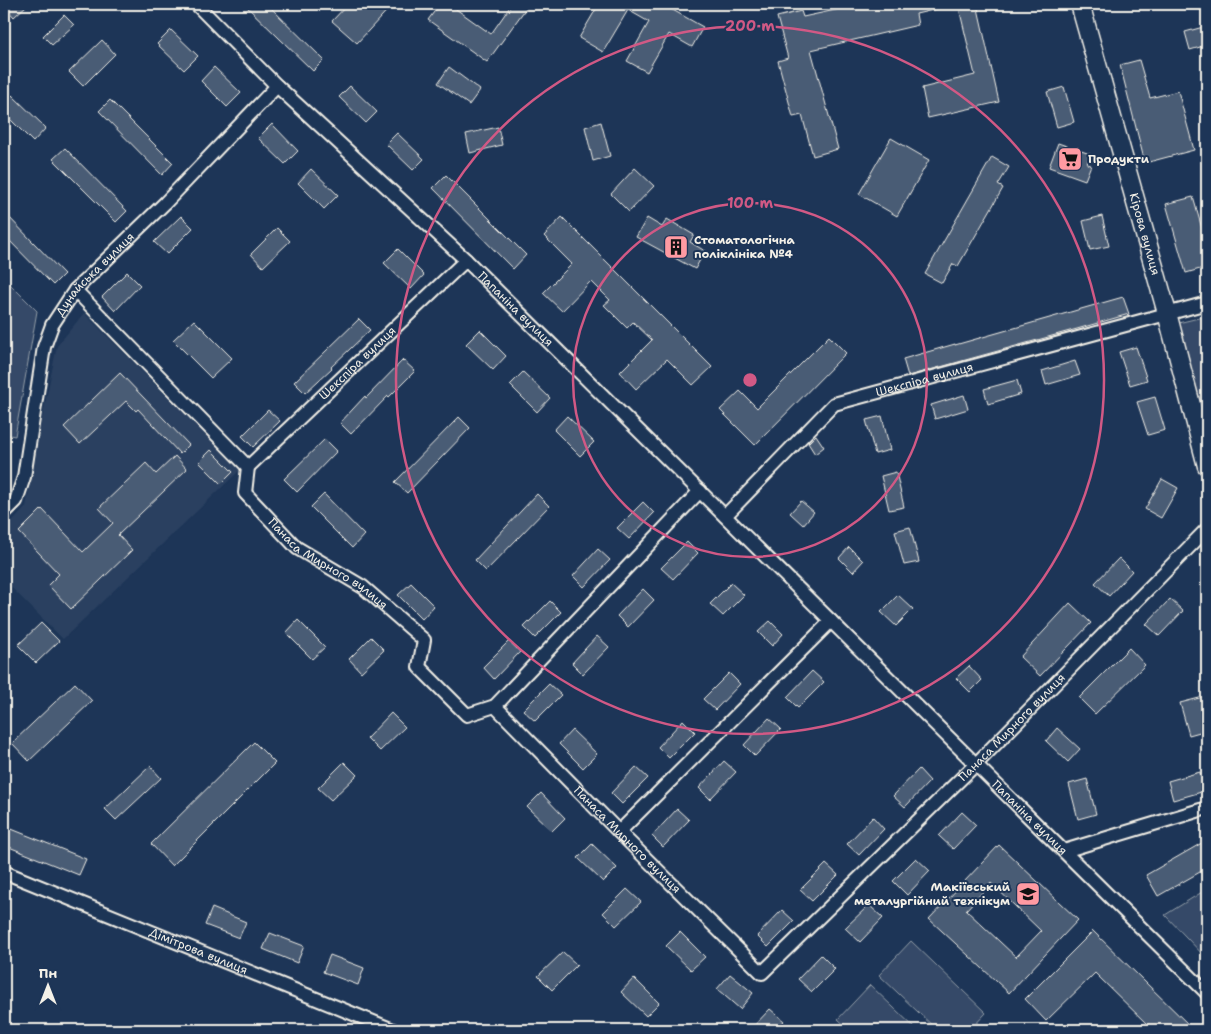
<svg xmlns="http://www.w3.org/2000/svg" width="1211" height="1034" font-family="'Shantell Sans',sans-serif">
<rect width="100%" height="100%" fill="#1d3557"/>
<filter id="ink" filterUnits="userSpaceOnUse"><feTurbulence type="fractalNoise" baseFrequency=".02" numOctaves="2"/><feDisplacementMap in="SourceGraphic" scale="10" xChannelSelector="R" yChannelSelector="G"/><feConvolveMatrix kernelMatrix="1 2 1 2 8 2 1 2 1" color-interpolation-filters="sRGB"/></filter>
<g filter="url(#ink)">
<!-- built -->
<path fill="#2a4060" d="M84 313 240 470 63 639 4 580V531L26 507 39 433 57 346Z"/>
<!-- green -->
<g fill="#354a67" stroke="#949ea8">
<path d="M4 278 37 311 15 436 4 434Z"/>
<path d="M1207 316V439L1178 323Z"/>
<path d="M1207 889V959L1165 915Z"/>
<path d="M911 941 986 1013 970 1030H937L879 975Z"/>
<path d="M870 985 917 1030H850L838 1019Z"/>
</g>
<!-- building -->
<g fill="#485b74" stroke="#f4f1e8" fill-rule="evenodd">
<path d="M4 4H28L14 17 4 6Z"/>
<path d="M244 4H267L324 60 313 71Z"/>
<path d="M348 4H393L357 43 332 21Z"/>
<path d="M440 4H449L491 34 512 4H529L487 62 428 20Z"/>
<path d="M599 4H662L703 27 692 47 669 34 647 72 627 61 649 22 628 10 603 52 579 38Z"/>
<path d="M863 4H942V8L916 14 918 25 811 50 838 149 813 156 802 115 793 117 778 61 788 58 777 17 801 11 803 17Z"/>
<path d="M958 4H977L999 102 928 118 922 88 975 75Z"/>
<path d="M64 15 74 25 52 45 43 36Z"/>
<path d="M1207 26V45L1190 50 1185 32Z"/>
<path d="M171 30 198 56 184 70 157 44Z"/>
<path d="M102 40 115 54 83 86 69 72Z"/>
<path d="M1139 60 1150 98 1178 91 1194 150 1145 163 1120 65Z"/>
<path d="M214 67 241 93 227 107 201 81Z"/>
<path d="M449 67 480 90 469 105 438 83Z"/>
<path d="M350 86 377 112 366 123 339 97Z"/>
<path d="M1064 87 1074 122 1057 127 1047 92Z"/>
<path d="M12 95 46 128 33 142 4 113V103Z"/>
<path d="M110 100 173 163 162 175 99 111Z"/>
<path d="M601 122 610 156 593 161 585 127Z"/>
<path d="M272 124 298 151 285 164 258 138Z"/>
<path d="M498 127 502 145 470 153 466 134Z"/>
<path d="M397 133 424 159 413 170 386 144Z"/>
<path d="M891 138 929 160 897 216 859 194Z"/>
<path d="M1058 143 1090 154 1087 164 1091 165 1085 180 1049 167Z"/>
<path d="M65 148 127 211 116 222 53 159Z"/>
<path d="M992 157 1009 167 998 185 1003 188 958 266 953 264 942 283 925 274Z"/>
<path d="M635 168 654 186 629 212 611 194Z"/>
<path d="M311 169 338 195 324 209 298 183Z"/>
<path d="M446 175 526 255 513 269 433 188Z"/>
<path d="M1193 197 1207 246V267L1186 273 1166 204Z"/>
<path d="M4 212 64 274 53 285 4 235Z"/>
<path d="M181 216 193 228 167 254 154 242Z"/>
<path d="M1102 216 1109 246 1090 250 1083 221Z"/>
<path d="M562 217 712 367 693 385 667 359 636 389 620 372 652 340 633 322 627 328 604 305 610 300 591 281 562 311 543 293 572 264 544 236Z"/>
<path d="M647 218 662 227 667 219 694 235 690 242 705 251 695 269 636 237Z"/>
<path d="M277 228 290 241 263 267 251 254Z"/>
<path d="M398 249 424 275 411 289 384 263Z"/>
<path d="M127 272 140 285 115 311 102 297Z"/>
<path d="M1123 297 1129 314 1077 329 908 376 903 359 955 344V345Z"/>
<path d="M359 319 370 330 331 367 332 368 305 393 294 382Z"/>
<path d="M194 320 232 358 211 378 173 340Z"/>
<path d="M480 330 506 356 493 370 466 344Z"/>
<path d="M829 336 846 353 755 445 720 410 740 391 757 408Z"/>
<path d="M1136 347 1147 380 1130 385 1119 352Z"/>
<path d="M403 360 415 371 389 397 388 396 351 434 340 423 365 396 366 398Z"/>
<path d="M1075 361 1080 375 1046 385 1042 371Z"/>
<path d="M523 372 550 398 537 412 510 385Z"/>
<path d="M120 373 189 445 180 454 138 409 136 411 126 401 80 444 64 427Z"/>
<path d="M1017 380 1021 394 988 404 984 389Z"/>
<path d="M964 395 968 409 935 419 931 405Z"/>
<path d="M1155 397 1165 430 1148 435 1137 402Z"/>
<path d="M268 410 280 421 253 447 242 436Z"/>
<path d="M567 416 594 442 580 456 554 430Z"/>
<path d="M882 416 890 450 875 454 866 420Z"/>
<path d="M459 417 470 428 407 493 395 482Z"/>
<path d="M816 435 824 447 815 454 808 443Z"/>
<path d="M325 439 337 451 297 492 284 479Z"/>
<path d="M211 450 233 472 221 484 199 462Z"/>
<path d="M175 456 187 469 118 535 132 550 71 609 48 585 59 574 19 532 42 509 83 552 113 523 99 508 146 463 156 474Z"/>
<path d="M896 472 904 507 889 510 881 476Z"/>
<path d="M1162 479 1178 488 1161 518 1145 509Z"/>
<path d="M324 494 364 535 352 548 311 507Z"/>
<path d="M537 494 549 506 486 571 475 560Z"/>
<path d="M801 501 814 512 803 525 790 513Z"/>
<path d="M643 502 654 513 629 539 617 528Z"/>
<path d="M910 527 919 562 904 565 895 531Z"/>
<path d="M687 542 698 553 673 579 661 568Z"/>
<path d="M849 547 863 561 853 572 839 558Z"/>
<path d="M598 549 610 560 584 587 573 576Z"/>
<path d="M1119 558 1132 571 1109 596 1095 583Z"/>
<path d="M411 583 434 606 422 619 398 595Z"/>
<path d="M731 583 744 595 723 616 710 604Z"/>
<path d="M643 589 654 600 628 627 617 616Z"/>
<path d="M898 595 913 609 896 626 881 612Z"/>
<path d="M1170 599 1183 611 1159 636 1146 624Z"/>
<path d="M550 601 561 612 535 638 524 627Z"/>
<path d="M1070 603 1091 623 1040 676 1020 657Z"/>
<path d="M298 620 325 647 312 659 286 633Z"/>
<path d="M770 621 783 634 772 646 758 632Z"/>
<path d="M41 623 59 641 36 663 18 645Z"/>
<path d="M597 636 609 647 583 674 572 663Z"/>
<path d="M371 637 384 650 361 672 349 659Z"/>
<path d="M509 641 520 652 494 679 483 667Z"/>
<path d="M1129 648 1145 665 1095 714 1079 698Z"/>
<path d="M969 666 982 680 970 692 956 678Z"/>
<path d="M812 671 824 682 798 708 787 697Z"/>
<path d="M729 673 740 684 715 710 703 699Z"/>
<path d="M75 683 92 701 29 761 12 743Z"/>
<path d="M549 684 561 695 535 721 523 710Z"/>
<path d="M1207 696V730L1189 735 1180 703Z"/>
<path d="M391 713 405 727 380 751 367 738Z"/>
<path d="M769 718 781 729 755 756 744 745Z"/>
<path d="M683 720 695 732 669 758 658 747Z"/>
<path d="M1057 728 1080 749 1068 762 1046 741Z"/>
<path d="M572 730 597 754 583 768 559 744Z"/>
<path d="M254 742 275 763 172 866 151 844Z"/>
<path d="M724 761 736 772 710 799 699 788Z"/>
<path d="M344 762 357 775 331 800 318 788Z"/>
<path d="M150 766 161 778 116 820 105 809Z"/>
<path d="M636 767 648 778 622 804 611 793Z"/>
<path d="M919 769 930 781 905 807 893 796Z"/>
<path d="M1200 772 1205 791 1173 800 1168 781Z"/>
<path d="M1087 779 1096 814 1078 819 1069 784Z"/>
<path d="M541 793 565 818 552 831 527 807Z"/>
<path d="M677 809 689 820 663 847 652 836Z"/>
<path d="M962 812 976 825 953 849 939 836Z"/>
<path d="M873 817 884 829 859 855 847 844Z"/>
<path d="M4 826 86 859 79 875 4 845Z"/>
<path d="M1207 840V868L1158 896 1146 875Z"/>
<path d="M592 844 617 868 603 882 578 858Z"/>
<path d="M999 845 1078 920 1009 993 929 919ZM991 883 1041 931 1016 957 966 910Z"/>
<path d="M916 858 930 871 907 895 893 881Z"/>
<path d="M826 864 838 875 812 901 800 890Z"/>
<path d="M627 889 641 902 616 926 603 913Z"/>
<path d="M869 905 883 918 860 942 845 928Z"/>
<path d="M212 908 246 922 239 938 205 925Z"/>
<path d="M782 910 794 921 768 947 757 936Z"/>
<path d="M1093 931 1194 1030H1153L1095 973 1046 1021 1025 999Z"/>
<path d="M680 932 705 957 691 970 666 946Z"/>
<path d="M270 933 304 946 297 963 263 949Z"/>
<path d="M563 952 577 965 552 990 538 976Z"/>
<path d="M330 955 364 968 358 985 323 972Z"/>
<path d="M821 955 835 969 812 992 798 979Z"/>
<path d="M730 974 753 993 740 1009 717 989Z"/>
<path d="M634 978 659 1003 646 1016 621 992Z"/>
<path d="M770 1009 784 1021 776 1030H750Z"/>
</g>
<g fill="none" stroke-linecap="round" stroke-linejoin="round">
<defs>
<g id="street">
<path id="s1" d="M196 4 277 86 466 260 1207 993"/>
<path d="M75 290 248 467"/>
<path id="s2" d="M248 467 245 493 297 548 363 587 424 640 419 667 467 715 495 706 700 491"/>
<path id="s3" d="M248 467 466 260"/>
<path id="s4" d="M4 513 16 501 24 477 44 347 52 325 75 290 165 203 277 86"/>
<path id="s5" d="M725 516 834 404 1207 303"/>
<path id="s6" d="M495 706 619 832 762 973 976 764 1207 529"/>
<path d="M619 832 831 621"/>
<path d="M1064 851 1207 808"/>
<path id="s7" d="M4 872 393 1030"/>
</g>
<g id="secondary">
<path id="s8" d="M1080 4 1167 313 1207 466"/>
</g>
</defs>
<!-- street casing -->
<use href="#street" stroke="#f4f1e8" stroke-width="16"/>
<!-- secondary casing -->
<use href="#secondary" stroke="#f4f1e8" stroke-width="21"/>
<!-- street -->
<use href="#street" stroke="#1d3557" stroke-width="12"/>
<!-- secondary -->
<use href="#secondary" stroke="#1d3557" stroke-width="18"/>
</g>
</g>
<!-- distance rings -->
<g fill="none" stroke="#d15985" stroke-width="2.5">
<circle cx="750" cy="380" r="177"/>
<circle cx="750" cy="380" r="354"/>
</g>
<!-- icons -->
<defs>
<symbol id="supermarket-square" viewBox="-11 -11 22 22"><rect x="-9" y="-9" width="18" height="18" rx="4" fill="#ff9aa2" stroke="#1d3557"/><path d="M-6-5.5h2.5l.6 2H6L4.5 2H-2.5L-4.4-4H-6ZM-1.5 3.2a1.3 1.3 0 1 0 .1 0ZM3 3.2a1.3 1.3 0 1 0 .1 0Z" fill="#111"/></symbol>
<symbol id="building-square" viewBox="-11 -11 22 22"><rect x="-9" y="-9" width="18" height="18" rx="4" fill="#ff9aa2" stroke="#1d3557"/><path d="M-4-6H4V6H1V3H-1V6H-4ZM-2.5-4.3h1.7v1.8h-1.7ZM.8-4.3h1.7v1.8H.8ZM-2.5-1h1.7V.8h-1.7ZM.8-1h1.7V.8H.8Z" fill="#111"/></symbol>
<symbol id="university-square" viewBox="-11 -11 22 22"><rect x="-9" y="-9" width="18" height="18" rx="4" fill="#ff9aa2" stroke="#1d3557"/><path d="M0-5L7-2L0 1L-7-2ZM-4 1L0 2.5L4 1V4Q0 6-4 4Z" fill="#111"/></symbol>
</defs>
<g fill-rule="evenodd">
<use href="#supermarket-square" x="1056" y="145" width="28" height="28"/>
<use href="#building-square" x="662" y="233" width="28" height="28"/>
<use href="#university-square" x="1014" y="880" width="28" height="28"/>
</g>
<g text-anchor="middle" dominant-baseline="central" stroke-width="4" stroke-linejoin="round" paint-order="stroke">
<!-- poi labels -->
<g font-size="12" font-weight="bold" fill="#f4f1e8" stroke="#1d3557" text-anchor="start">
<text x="1088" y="159">Продукти</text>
<text x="694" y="240">Стоматологічна<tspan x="694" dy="14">поліклініка №4</tspan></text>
<text x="1010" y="887" text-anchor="end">Макіївський<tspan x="1010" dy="14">металургійний технікум</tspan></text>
</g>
<!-- street labels -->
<g font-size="12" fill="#f4f1e8" stroke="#1d3557">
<text stroke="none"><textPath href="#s8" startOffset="239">Кірова вулиця</textPath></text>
<text stroke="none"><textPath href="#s4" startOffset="264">Дунайська вулиця</textPath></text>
<text stroke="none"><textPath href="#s1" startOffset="442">Папаніна вулиця</textPath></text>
<text stroke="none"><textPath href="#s3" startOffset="151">Шекспіра вулиця</textPath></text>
<text stroke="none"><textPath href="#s5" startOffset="250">Шекспіра вулиця</textPath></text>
<text stroke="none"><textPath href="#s2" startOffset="136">Панаса Мирного вулиця</textPath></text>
<text stroke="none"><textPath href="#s6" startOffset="728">Панаса Мирного вулиця</textPath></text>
<text stroke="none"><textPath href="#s1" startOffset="1165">Папаніна вулиця</textPath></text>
<text stroke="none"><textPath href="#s6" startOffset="188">Панаса Мирного вулиця</textPath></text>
<text stroke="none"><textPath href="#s7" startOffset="210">Дімітрова вулиця</textPath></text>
</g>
</g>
<circle cx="750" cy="380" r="8" fill="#d15985" stroke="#1d3557" stroke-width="2.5"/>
<g font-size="15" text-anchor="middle" font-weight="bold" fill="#d15985" stroke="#1d3557" stroke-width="4" stroke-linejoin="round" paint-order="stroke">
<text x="750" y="31">200 m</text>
<text x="750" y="208">100 m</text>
</g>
<!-- margin -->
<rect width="1211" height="1034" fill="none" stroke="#1d3557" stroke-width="20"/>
<rect x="10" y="10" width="1191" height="1014" fill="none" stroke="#f4f1e8" stroke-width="2" filter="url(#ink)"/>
<!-- north arrow -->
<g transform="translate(48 986)" stroke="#1d3557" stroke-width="4" paint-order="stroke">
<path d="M0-4L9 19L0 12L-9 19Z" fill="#f4f1e8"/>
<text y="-8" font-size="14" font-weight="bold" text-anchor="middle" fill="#f4f1e8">Пн</text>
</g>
</svg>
